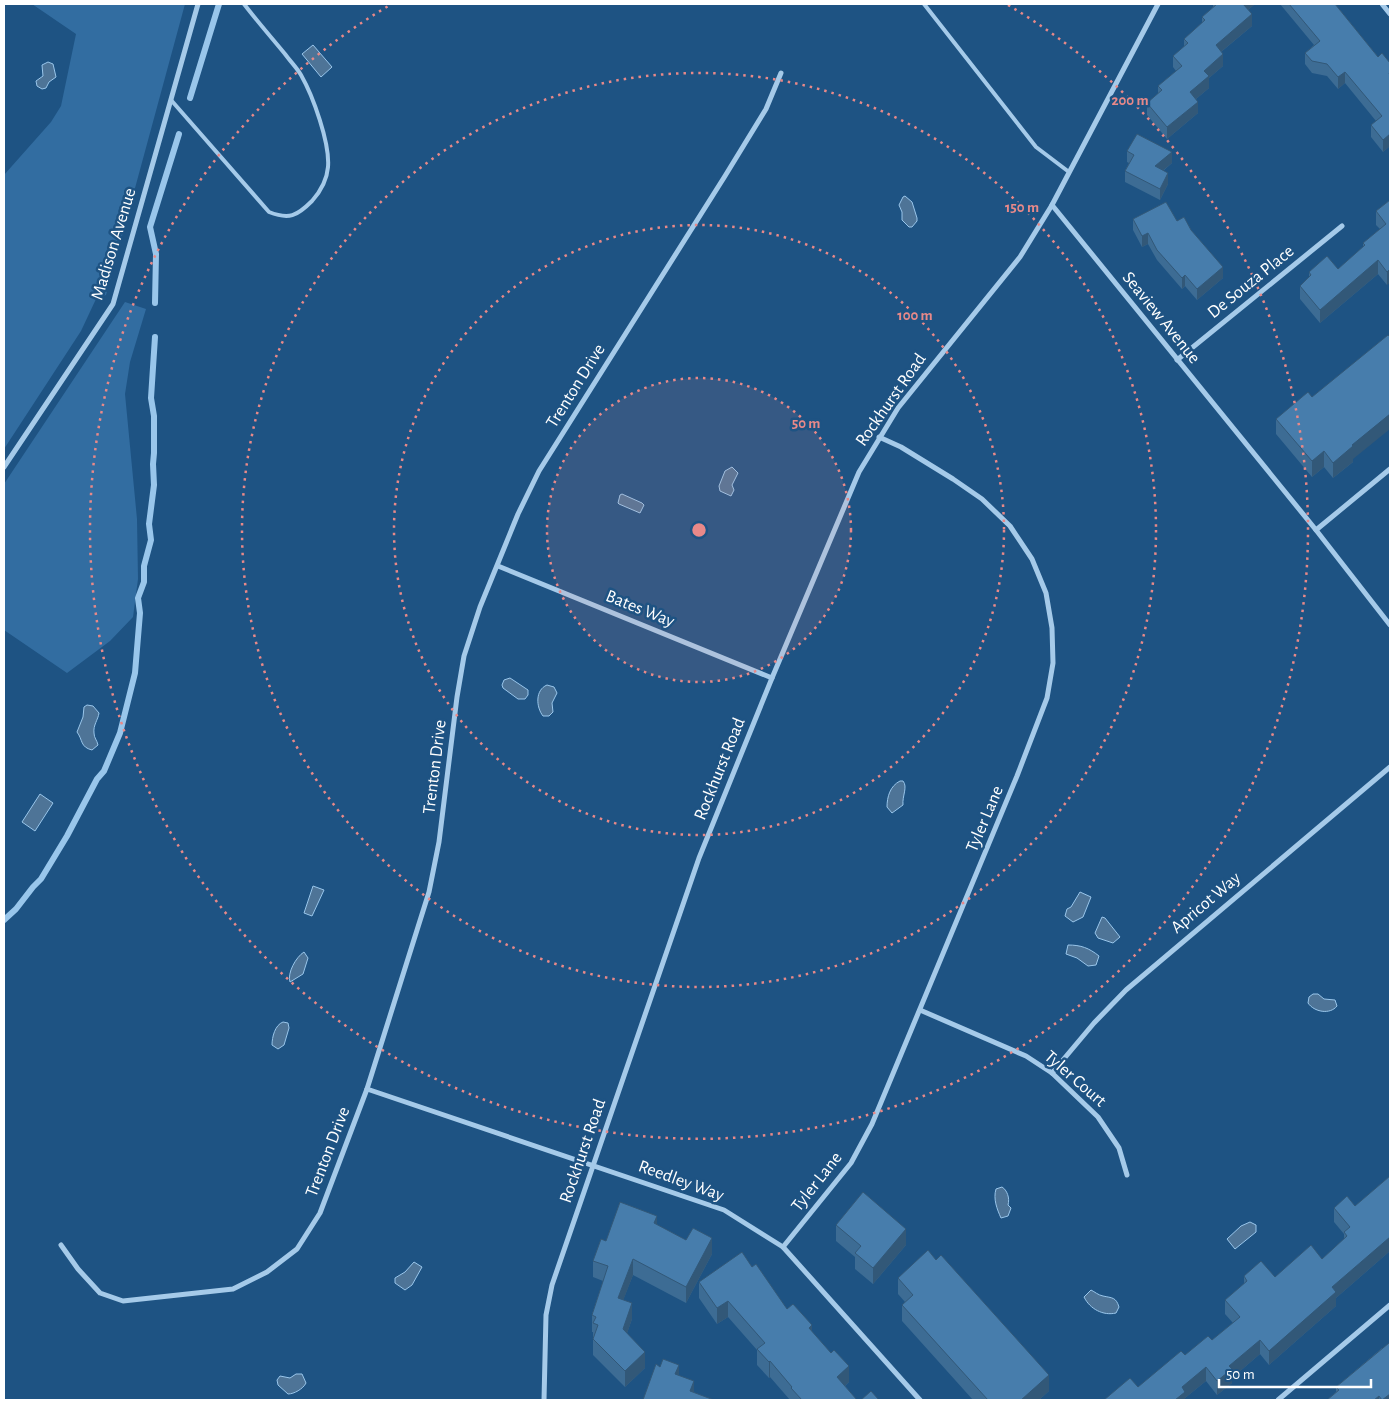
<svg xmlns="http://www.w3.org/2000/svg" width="1394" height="1404" font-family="'Alegreya Sans',sans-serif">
<rect width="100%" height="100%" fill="#1e5383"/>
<!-- green -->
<g fill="#326da1">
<path d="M32 4H185L106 295 96 299 81 331 4 449V175L51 122 61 106 76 34Z"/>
<path d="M125 302 146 309 130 362 125 394 137 519 138 579 133 617 110 641 67 673 4 630V484Z"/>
</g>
<!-- water -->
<g fill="#4e7497" stroke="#99c6eb">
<path d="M313 45 332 67 321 77 302 54Z"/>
<path d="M48 62 53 64 56 77 49 82 46 88 42 89 37 86 36 81 43 76 42 65Z"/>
<path d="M905 196 912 202 917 218V221L912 227H909L902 220V212L899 205 903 197Z"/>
<path d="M732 467 738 473 732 485 734 490 731 496 720 491 719 486 725 471Z"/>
<path d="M622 494 642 503 644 505 640 513 619 504 618 503 620 495Z"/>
<path d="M510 678 528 690V695L525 699H518L503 688 502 685 504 680Z"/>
<path d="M547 685 554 687 557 693 552 703 553 712 549 716H543C536 707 535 690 547 685Z"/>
<path d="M87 705 93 706 99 713C98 720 93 725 94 733 94 738 97 740 98 745L92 750C80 747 83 740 77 732L83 717 84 707Z"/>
<path d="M900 781H903C908 787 902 796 903 805L892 813 887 807C887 797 890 786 900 781Z"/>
<path d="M40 794 53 803 35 831 22 822Z"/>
<path d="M313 886 324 890 312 916 304 913Z"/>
<path d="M1080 892 1091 897 1083 917 1073 922 1065 916 1067 909 1071 907Z"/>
<path d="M1102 917 1105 918 1120 937 1113 943 1098 938 1095 933Z"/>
<path d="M1068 945C1081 945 1089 948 1099 956L1096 965 1088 966 1077 958 1066 954Z"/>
<path d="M304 952 308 958 303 974 290 982C287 973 296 957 304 952Z"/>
<path d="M1313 994H1318L1324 999 1335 1000 1337 1006C1330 1015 1314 1012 1308 1003L1309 997Z"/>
<path d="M283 1022 288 1023 289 1028 284 1045 278 1049 272 1045C272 1037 275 1025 283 1022Z"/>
<path d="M1002 1187C1007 1190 1010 1198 1008 1205L1011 1208 1008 1216 1001 1218C997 1209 993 1199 996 1189Z"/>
<path d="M1250 1222 1256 1225V1232L1235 1249 1227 1239 1241 1226Z"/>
<path d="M414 1262 422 1267 412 1285 405 1290 395 1283V1278L405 1272Z"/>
<path d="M1091 1290C1095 1292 1098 1295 1103 1296 1112 1298 1116 1297 1119 1307L1116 1313C1103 1316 1090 1309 1084 1297Z"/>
<path d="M296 1374H302L306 1383C303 1389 294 1394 288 1394L278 1385 277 1380 280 1376 290 1378Z"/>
</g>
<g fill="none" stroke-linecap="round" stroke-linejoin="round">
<!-- stream -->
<g stroke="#99c6eb" stroke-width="6">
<path d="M190 98 219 4"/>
<path d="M155 303 156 254 150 227 179 134"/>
<path d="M4 920 16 909 33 887 41 879 67 836 97 779 104 771 120 733 135 673 140 613 138 598 144 582V566L151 540 149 524 154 485 153 464 154 453V416L151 398 155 337"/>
</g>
<!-- service -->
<g stroke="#a5cae9" stroke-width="4">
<path d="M924 4 1036 147 1069 172"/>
<path d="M171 100 269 212C289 220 297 216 312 201 320 192 327 179 328 167 330 143 313 96 301 75 297 68 290 61 285 54 271 37 257 21 244 4"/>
</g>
<!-- minor -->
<g stroke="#a5cae9" stroke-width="5">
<path d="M1158 4 1052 205 1316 530 1390 625"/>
<path d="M1382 4 1390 14"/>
<path d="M1177 360 1342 226"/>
<path d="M4 467 113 304 198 4"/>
<path d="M1316 530 1390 469"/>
<path d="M498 566 772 678"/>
<path d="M920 1010 1026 1056 1052 1073 1098 1117 1119 1148 1127 1175"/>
<path d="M1052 1073 1094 1023 1126 990 1390 767"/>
<path d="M367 1089 724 1210 783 1247 920 1400"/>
<path d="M61 1245 78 1269 100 1293 123 1301 233 1289 267 1272 297 1249 320 1213 367 1089 429 892 439 842 457 697 464 656 480 607 518 514 539 471 725 176 766 109 781 73"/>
<path d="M783 1247 851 1163 872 1124 1017 776 1047 698 1053 663 1052 628 1046 593 1032 559 1010 526 982 499 953 479 901 447 879 437"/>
<path d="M544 1400 546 1315 552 1285 699 858 772 678 859 472 898 408 1020 257 1052 205"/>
<path d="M1278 1400 1390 1305"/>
</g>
</g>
<!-- wall -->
<g fill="#3d6c94">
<path d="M1213 4H1255L1248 10 1252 26 1221 52 1223 66 1209 78V88L1196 99 1198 113 1167 139 1147 115V103L1158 94V86L1176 71 1173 67V56L1184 47V39L1202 23V17L1213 7Z"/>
<path d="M1280 4H1335L1378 57 1390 63V146L1383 152 1371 137V125L1376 121 1345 83 1338 89 1327 76 1312 73 1305 64V53L1314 45Z"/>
<path d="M1127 151 1172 163 1163 171 1168 184 1160 200 1125 182V171L1129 163 1127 162Z"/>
<path d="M1390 200 1387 285 1378 274 1320 323 1300 299V286L1309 278V272L1338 269 1363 247V243L1380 229 1376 225V211Z"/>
<path d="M1133 219 1177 221 1191 230 1223 278 1197 300 1185 286 1182 289 1157 260 1148 244 1142 247 1133 230Z"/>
<path d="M1276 419 1353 459V462L1333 478 1324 467 1312 477 1276 434Z"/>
<path d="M1390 1176V1251L1336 1298V1306L1269 1365 1260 1354 1232 1378V1383L1217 1395 1206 1381 1185 1398V1400L1138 1387 1185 1355 1212 1340 1233 1323 1225 1314V1300L1244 1284V1276L1275 1277 1322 1259 1344 1239V1234L1334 1222V1208L1355 1206Z"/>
<path d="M657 1225 712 1254 686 1303 633 1275 623 1300 632 1319 627 1333 645 1368 625 1387 593 1355V1332H592V1315L603 1281 593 1277V1261L606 1241Z"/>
<path d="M836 1225 906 1245 873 1284 855 1269V1257L836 1241Z"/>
<path d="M752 1267 787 1309 812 1332 849 1382 845 1386 857 1400H790L770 1377 769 1378 757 1365V1350L728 1317 717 1324 699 1298V1282Z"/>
<path d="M898 1278 1049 1391 1039 1400H973L902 1321V1305L905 1302 898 1294Z"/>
<path d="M1382 1348 1390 1400H1327L1336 1392V1387Z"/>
</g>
<!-- shaded-wall -->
<g fill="#325878">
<path d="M1242 4H1255L1242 15Z"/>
<path d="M1252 14V26L1216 56V45Z"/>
<path d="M1223 54V66L1209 78V88L1190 104V92L1204 71Z"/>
<path d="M1345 72V83L1338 89V77Z"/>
<path d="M1198 102V113L1167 139V127Z"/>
<path d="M1390 134V146L1383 152V140Z"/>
<path d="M1172 152V163L1155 177V166Z"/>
<path d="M1168 173V184L1160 200V189Z"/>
<path d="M1148 233V244L1142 247V236Z"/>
<path d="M1378 260V274L1320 323V310Z"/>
<path d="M1223 267V278L1197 300V289Z"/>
<path d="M1390 269V283L1387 285V272Z"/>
<path d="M1185 275V286L1182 289V278Z"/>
<path d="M1390 414V429L1353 459V462L1333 478V463L1352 445Z"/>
<path d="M1324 451V467L1312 477V461Z"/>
<path d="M657 1216V1232L654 1223Z"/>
<path d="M906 1229V1245L873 1284V1268Z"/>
<path d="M1390 1237V1251L1336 1298V1306L1269 1365V1351L1332 1287Z"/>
<path d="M712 1238V1254L686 1303V1287Z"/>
<path d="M633 1259V1275L618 1314V1298Z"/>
<path d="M728 1301V1317L717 1324V1308Z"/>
<path d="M632 1303V1319L623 1345V1329Z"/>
<path d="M812 1325V1341L809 1328Z"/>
<path d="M1260 1340V1354L1232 1378V1383L1217 1395V1381L1229 1366Z"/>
<path d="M645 1352V1368L625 1387V1371Z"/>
<path d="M770 1361V1377L769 1378V1362Z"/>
<path d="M679 1365V1380L675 1374Z"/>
<path d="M849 1366V1382L837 1393V1377Z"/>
<path d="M1206 1367V1381L1185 1398V1400H1175L1182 1387Z"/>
<path d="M1049 1375V1391L1039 1400H1021Z"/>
<path d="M694 1381V1396L690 1391Z"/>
<path d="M1390 1394V1400H1382Z"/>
<path d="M1379 1396V1400H1374Z"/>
</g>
<!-- building -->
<g fill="#477dac" stroke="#325878">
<path d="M1217 4H1243L1252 14 1216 45 1223 54 1204 71 1209 76 1190 92 1198 102 1167 127 1147 103 1162 90 1158 86 1182 66 1173 56 1188 43 1184 39 1205 20 1202 17Z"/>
<path d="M1289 4H1335L1378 57 1382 53 1390 63V72L1389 73 1390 75V134L1383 140 1371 125 1382 116 1345 72 1338 77 1327 64 1312 61 1305 53 1320 41Z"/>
<path d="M1137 134 1172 152 1155 166 1168 173 1160 189 1125 171 1134 155 1127 151Z"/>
<path d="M1390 200V269L1387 272 1378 260 1320 310 1300 286 1311 275 1309 272 1327 256 1338 269 1365 245 1363 243 1386 224 1376 211Z"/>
<path d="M1166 202 1177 221 1184 217 1191 230 1223 267 1197 289 1185 275 1182 278 1157 250 1148 233 1142 236 1133 219Z"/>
<path d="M1388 335 1390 337V414L1352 445 1353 446 1333 463 1324 451 1312 461 1276 419 1308 392 1312 397Z"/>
<path d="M1390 1176V1237L1332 1287 1336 1292 1269 1351 1260 1340 1229 1366 1232 1369 1217 1381 1206 1367 1182 1387 1185 1392 1175 1400H1104L1130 1378 1138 1387 1181 1351 1185 1355 1208 1336 1212 1340 1240 1317 1225 1300 1247 1281 1244 1276 1261 1261 1275 1277 1311 1245 1322 1259 1347 1236 1344 1232 1350 1227 1334 1208 1347 1196 1355 1206Z"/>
<path d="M863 1192 906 1229 873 1268 855 1253 861 1246 836 1225Z"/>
<path d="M620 1202 657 1216 654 1223 686 1240 693 1228 712 1238 686 1287 633 1259 618 1298 632 1303 623 1329 645 1352 625 1371 593 1339 598 1325 593 1323 596 1317 592 1315 608 1266 593 1261 601 1239 606 1241Z"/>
<path d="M928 1250 936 1260 941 1255 1049 1375 1021 1400H988L902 1305 913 1295 898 1278Z"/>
<path d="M742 1252 752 1267 756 1264 787 1309 793 1304 812 1325 809 1328 831 1353 834 1350 849 1366 837 1377 857 1400H802L791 1388 792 1387 770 1361 769 1362 757 1349 765 1343 728 1301 717 1308 699 1282Z"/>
<path d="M1389 1343 1390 1344V1394L1382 1400 1379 1396 1374 1400H1327L1339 1390 1336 1387Z"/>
<path d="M663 1359 679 1365 675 1374 694 1381 690 1391 714 1400H643L656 1364 660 1367Z"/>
<path d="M871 1391 879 1400H861Z"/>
</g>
<!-- distance rings -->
<circle cx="699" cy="530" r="152" fill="#e88989" fill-opacity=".12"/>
<g fill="none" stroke="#e88989" stroke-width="2.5" stroke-dasharray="2.5 5">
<circle cx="699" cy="530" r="152"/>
<circle cx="699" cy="530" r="305"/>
<circle cx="699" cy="530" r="457"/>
<path d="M1008 5A609 609 0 1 1 390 5"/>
</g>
<g text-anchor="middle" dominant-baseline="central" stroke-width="5" stroke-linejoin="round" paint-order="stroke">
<!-- street labels -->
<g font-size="18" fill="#fff" stroke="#1e5383">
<text transform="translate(114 244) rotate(-73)">Madison Avenue</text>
<text transform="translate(1251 282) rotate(-39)">De Souza Place</text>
<text transform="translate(1161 318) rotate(51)">Seaview Avenue</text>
<text transform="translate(576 386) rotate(-58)">Trenton Drive</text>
<text transform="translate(891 400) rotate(-55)">Rockhurst Road</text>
<text transform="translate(640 609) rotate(22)">Bates Way</text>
<text transform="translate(435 767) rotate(-83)">Trenton Drive</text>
<text transform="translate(720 769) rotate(-68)">Rockhurst Road</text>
<text transform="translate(985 819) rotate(-67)">Tyler Lane</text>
<text transform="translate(1206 903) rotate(-40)">Apricot Way</text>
<text transform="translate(1075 1079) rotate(41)">Tyler Court</text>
<text transform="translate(583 1151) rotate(-71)">Rockhurst Road</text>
<text transform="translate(328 1152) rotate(-69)">Trenton Drive</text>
<text transform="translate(681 1181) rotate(20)">Reedley Way</text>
<text transform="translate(817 1182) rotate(-52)">Tyler Lane</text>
</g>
</g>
<circle cx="699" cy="530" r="8" fill="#e88989" stroke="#1e5383" stroke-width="2.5"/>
<g font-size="15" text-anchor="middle" font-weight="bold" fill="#e88989" stroke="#1e5383" stroke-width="5" stroke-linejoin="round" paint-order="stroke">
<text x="1130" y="105">200 m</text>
<text x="1022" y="212">150 m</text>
<text x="915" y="320">100 m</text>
<text x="806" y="428">50 m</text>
</g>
<!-- border -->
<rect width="1394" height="1404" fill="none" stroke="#ffffff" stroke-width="10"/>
<!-- scale -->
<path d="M1219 1379v8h152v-8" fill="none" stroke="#ffffff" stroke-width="2.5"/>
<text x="1226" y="1379" font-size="15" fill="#ffffff" stroke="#1e5383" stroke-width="4" paint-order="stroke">50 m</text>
</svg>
